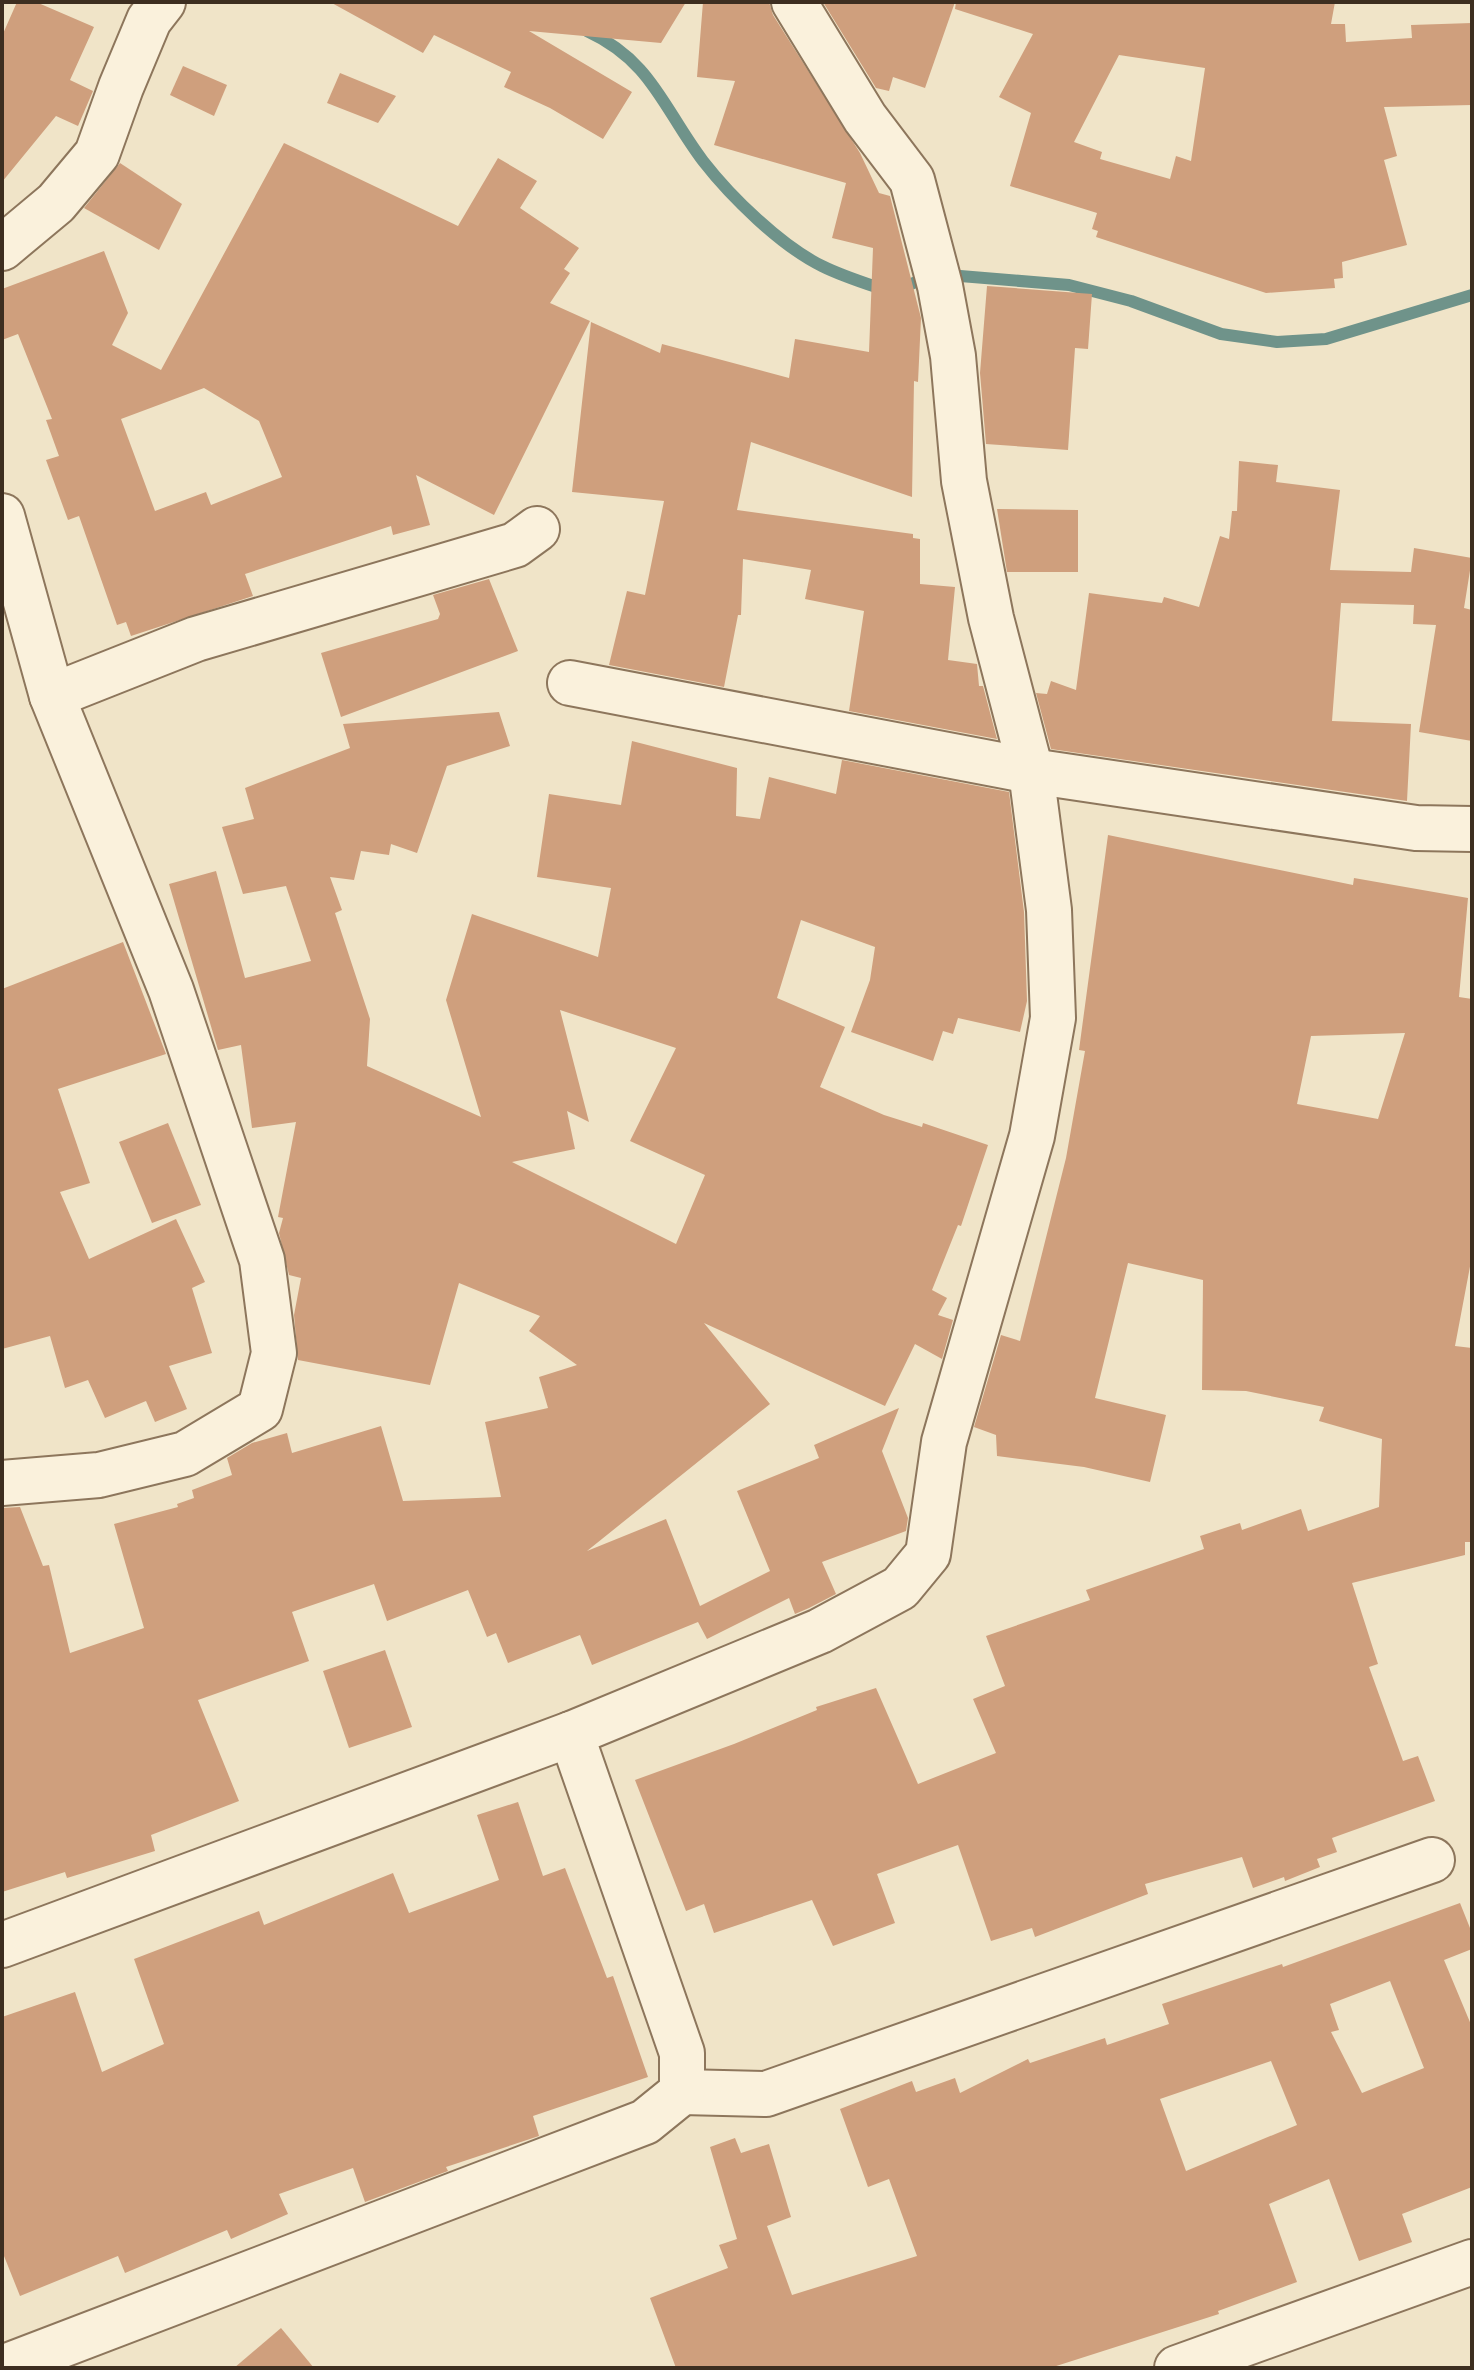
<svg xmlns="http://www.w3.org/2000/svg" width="1474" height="2370" font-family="Literata,serif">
<rect width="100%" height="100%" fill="#f0e4c8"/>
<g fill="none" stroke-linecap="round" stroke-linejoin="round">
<!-- stream -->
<path stroke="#6f938a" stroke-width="12" d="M587 31C652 61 663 108 703 161 731 197 781 246 822 266 844 277 868 284 891 292L936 274 1069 285 1131 301 1221 334 1277 342 1326 339 1472 295"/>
</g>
<!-- building -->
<g fill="#cf9f7d" fill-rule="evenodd">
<path d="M17 2H36L94 27 70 80 93 91 78 126 56 116 2 182V36Z"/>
<path d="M330 2H686L661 43 529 31 632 92 603 139 550 108 504 87 511 72 434 35 423 53Z"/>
<path d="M703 2H769L773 15 860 153 879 193 890 196 921 318 918 382 914 381 912 497 751 442 737 510 913 534V538L920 539V584L955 587 948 660 977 664 979 686H983L997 739 849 711 864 611 805 599 811 570 743 559 741 615H738L724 687 609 665 627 591 645 595 664 501 572 492 591 322 660 353 662 344 789 378 795 339 869 352 873 248 832 238 846 183 714 145 735 81 697 77Z"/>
<path d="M823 2H955L925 88 893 77 889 91 876 88Z"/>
<path d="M956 2H1335L1331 24H1345L1346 42 1412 38 1411 25 1472 23V105L1384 107 1397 156 1384 160 1407 245 1342 262 1343 278 1334 279 1335 288 1266 293 1096 237 1098 231 1092 229 1097 213 1010 186 1031 113 999 97 1033 34 955 9ZM1119 55 1205 68 1191 161 1176 156 1170 179 1100 159 1102 152 1074 142Z"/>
<path d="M183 66 227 85 214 116 170 95Z"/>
<path d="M340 73 396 96 378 123 327 103Z"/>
<path d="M284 143 458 226 498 158 537 181 520 208 579 248 564 269 570 273 550 303 590 321 494 515 416 475 430 525 393 535 391 526 245 574 253 596 131 636 126 622 117 625 79 516 68 520 46 460 59 456 46 420 52 419 18 334 2 340V289L104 251 128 313 112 345 161 370ZM204 388 259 421 282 477 211 505 206 492 155 511 121 419Z"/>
<path d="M120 163 182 204 159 250 84 208Z"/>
<path d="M987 286 1092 294 1088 349 1075 348 1068 450 986 444 980 373Z"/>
<path d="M1239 461 1278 465 1276 482 1340 490 1330 570 1411 572 1414 548 1472 558 1464 608 1472 610V741L1419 732 1436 625 1413 624 1414 605 1341 603 1332 721 1411 724 1407 801 1051 749 1036 693 1047 694 1051 681 1076 690 1089 593 1162 603 1164 597 1199 607 1220 536 1229 539 1232 511H1237Z"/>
<path d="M997 509 1078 510V572H1007Z"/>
<path d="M489 579 518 651 341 717 321 653 438 619 440 614 433 595Z"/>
<path d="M499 712 510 746 447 766 417 853 391 844 389 855 361 851 354 880 330 877 342 910 335 913 370 1019 367 1066 481 1117 446 1000 472 914 598 957 611 888 537 877 549 794 621 805 632 741 737 768 736 816 760 819 769 777 836 794 842 760 1009 792 1024 912 1027 1001 1020 1032 958 1018 953 1034 943 1031 933 1061 851 1032 870 980 875 947 801 920 777 998 845 1027 820 1087 884 1115 922 1127 923 1123 988 1145 961 1226 958 1225 932 1290 947 1298 938 1315 953 1320 942 1359 915 1344 885 1406 704 1323 770 1404 587 1551 666 1519 700 1606 770 1571 737 1491 819 1458 814 1445 899 1408 882 1451 908 1518 906 1531 822 1562 836 1594 809 1608 795 1614 789 1598 707 1639 698 1622 592 1665 580 1635 508 1663 496 1633 487 1637 468 1590 387 1621 374 1584 292 1612 309 1661 198 1700 239 1801 151 1835 155 1851 67 1878 65 1872 2 1892V1508L20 1507 43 1566 49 1565 70 1653 144 1628 114 1524 178 1507 177 1504 194 1498 192 1490 232 1475 227 1458 252 1443 287 1433 292 1453 381 1426 403 1501 501 1497 485 1422 548 1408 539 1377 577 1365 529 1331 540 1316 459 1283 430 1385 298 1360 294 1315 301 1278 289 1275 279 1233 283 1218 278 1217 296 1122 252 1128 241 1045 218 1050 169 884 216 871 245 978 311 961 286 886 243 894 222 827 254 819 245 788 350 748 343 724ZM560 1010 676 1048 630 1141 705 1175 676 1244 512 1162 575 1149 567 1111 589 1122Z"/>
<path d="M1108 835 1353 885 1354 878 1468 898 1459 997 1472 999V1256L1455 1346 1472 1348V1542H1465V1555L1352 1583 1378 1664 1369 1667 1403 1761 1418 1756 1435 1801 1332 1838 1337 1852 1317 1859 1320 1867 1285 1881 1284 1877 1253 1888 1242 1857 1145 1884 1148 1894 1035 1937 1032 1928 991 1941 958 1845 877 1874 895 1923 833 1946 812 1900 714 1933 704 1904 686 1911 635 1780 734 1744 817 1710 816 1707 876 1688 918 1784 996 1753 973 1699 1005 1686 986 1636 1090 1600 1086 1590 1204 1549 1200 1536 1240 1523 1242 1530 1301 1509 1308 1531 1379 1507 1382 1439 1319 1421 1324 1407 1246 1391 1202 1390 1203 1280 1128 1263 1095 1398 1166 1415 1150 1482 1084 1467 997 1456 996 1435 974 1427 1001 1335 1020 1341 1066 1158 1085 1051 1079 1050ZM1405 1033 1378 1119 1297 1104 1311 1036Z"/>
<path d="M123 942 166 1054 58 1089 90 1183 60 1192 89 1259 176 1219 205 1282 192 1288 212 1353 169 1366 187 1409 155 1422 146 1401 105 1418 88 1380 65 1388 50 1336 2 1349V989Z"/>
<path d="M168 1123 201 1205 152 1223 119 1142Z"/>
<path d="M385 1650 412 1727 349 1748 323 1671Z"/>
<path d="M518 1802 543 1876 565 1868 607 1978 613 1976 648 2077 533 2116 539 2136 446 2167 448 2171 365 2202 353 2168 279 2194 288 2214 231 2239 227 2230 125 2273 118 2256 20 2296 2 2251V2017L75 1992 102 2072 164 2044 134 1959 259 1911 264 1925 393 1873 409 1913 499 1880 477 1815Z"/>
<path d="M1460 1903 1472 1933V1949L1444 1960 1472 2027V2187L1402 2214 1412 2242 1359 2261 1329 2179 1269 2204 1297 2282 1218 2311 1219 2314 1050 2368H676L650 2298 728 2268 719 2245 737 2239 710 2147 735 2138 741 2153 769 2144 791 2217 767 2226 792 2295 917 2256 889 2179 868 2187 840 2109 912 2081 916 2092 955 2078 960 2093 1028 2059 1030 2063 1105 2038 1107 2045 1169 2024 1162 2004 1282 1964 1283 1967ZM1390 1981 1424 2068 1362 2093 1331 2032 1339 2030 1330 2004ZM1271 2061 1297 2125 1186 2171 1160 2099Z"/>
<path d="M281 2328 314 2368H234Z"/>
</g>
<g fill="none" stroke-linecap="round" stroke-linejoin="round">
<defs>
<g id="street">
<path d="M2 248 56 203 97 154 121 87 149 20 163 2"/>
<path d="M2 516 52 696 171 990 262 1260 274 1353 260 1409 185 1454 99 1475 2 1483"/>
<path d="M570 683 1031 771 1416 828 1472 829"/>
<path d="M52 696 196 639 515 545 537 529"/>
<path d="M2 1945 571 1734"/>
<path d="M682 2092 766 2094 1432 1860"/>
<path d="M2 2368 645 2122 682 2092V2053L571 1734 820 1631 900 1588 928 1554 944 1442 1032 1136 1053 1018 1049 910 1031 771 991 618 964 481 953 356 940 286 912 180 865 118 794 2"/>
<path d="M1177 2368 1472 2262"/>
</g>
</defs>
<!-- street casing -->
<use href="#street" stroke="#8d765c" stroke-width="48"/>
<!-- street -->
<use href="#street" stroke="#faf1dc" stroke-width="44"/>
</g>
<!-- border -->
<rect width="1474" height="2370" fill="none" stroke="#3d2e20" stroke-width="8"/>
</svg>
